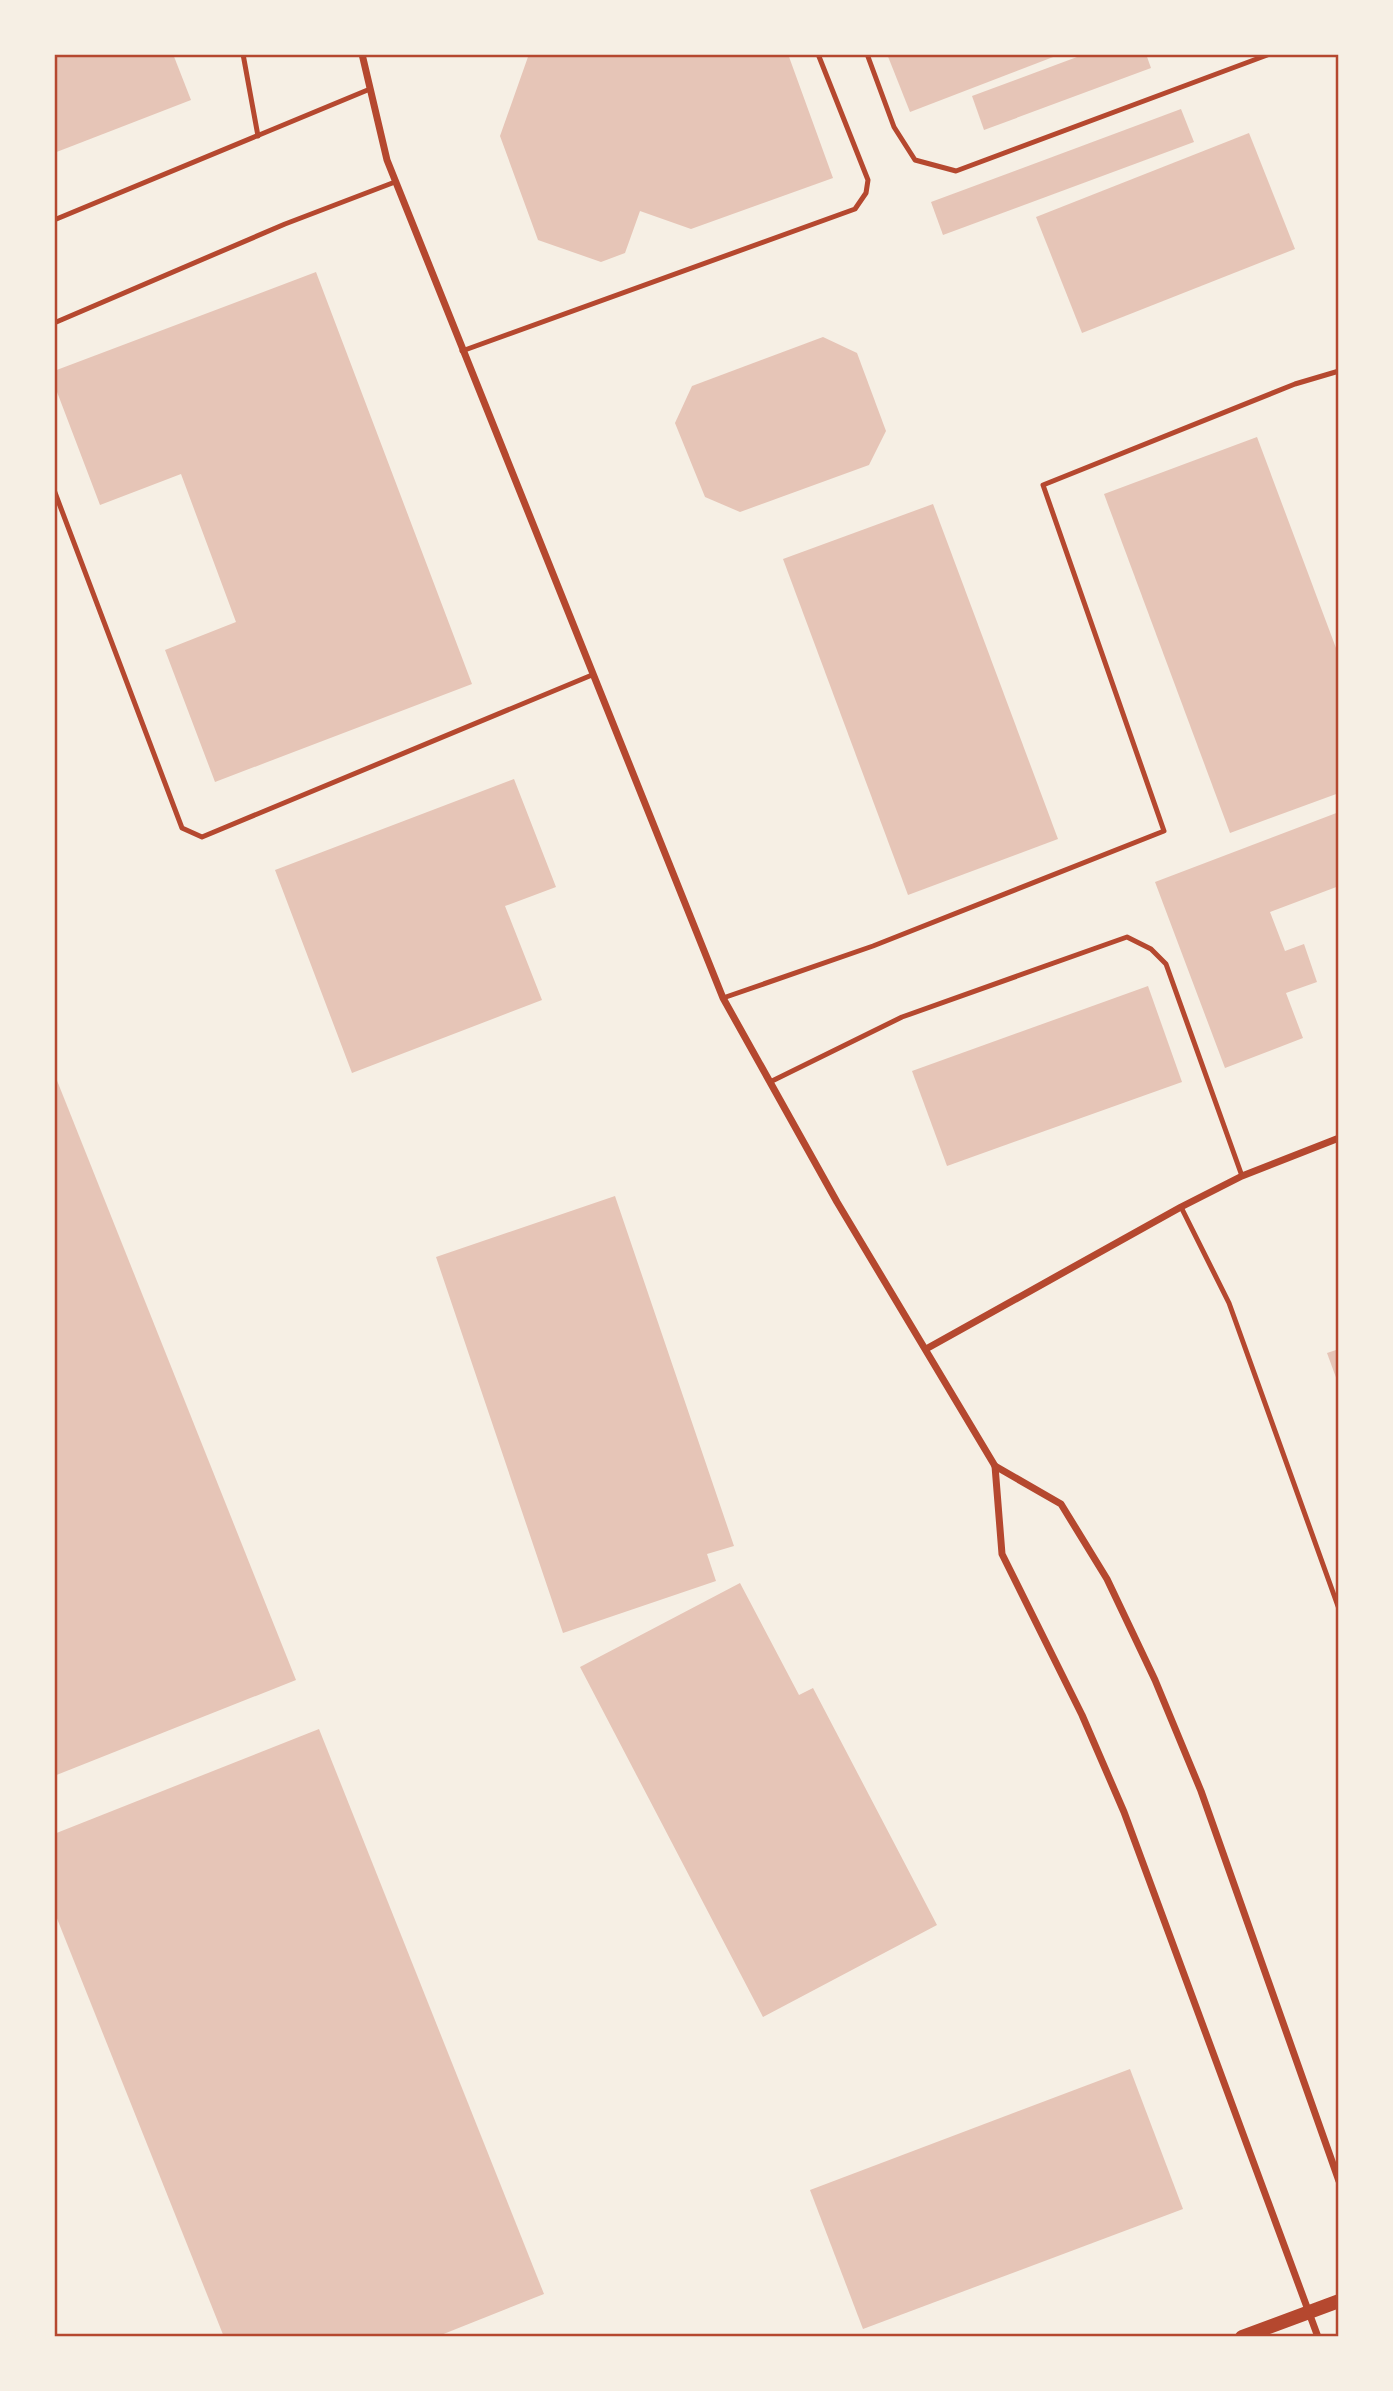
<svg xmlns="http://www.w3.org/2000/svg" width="1393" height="2391" font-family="Bitter,serif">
<rect width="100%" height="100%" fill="#f6efe4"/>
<!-- building -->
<g fill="#e6c5b7">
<path d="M54 54H173L191 100 54 153Z"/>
<path d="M529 54H788L833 178 691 229 640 211 625 253 601 262 538 240 500 136Z"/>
<path d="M887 54H1061L910 112Z"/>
<path d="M1085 54H1146L1151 68 984 130 972 96Z"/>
<path d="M1181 109 1194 142 943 235 931 202Z"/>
<path d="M1249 133 1295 249 1082 333 1036 217Z"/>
<path d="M316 272 472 684 215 782 165 650 236 622 181 474 100 505 54 384V371Z"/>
<path d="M823 337 857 353 886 431 869 465 740 512 705 497 675 423 692 386Z"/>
<path d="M1257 437 1339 656V793L1230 833 1104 494Z"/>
<path d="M933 504 1058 839 908 895 783 559Z"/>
<path d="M514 779 556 887 505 906 542 1000 352 1073 275 870Z"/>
<path d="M1339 812V886L1270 912 1285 951 1304 944 1317 982 1286 993 1303 1038 1225 1068 1155 882Z"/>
<path d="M1148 986 1182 1082 947 1166 912 1071Z"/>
<path d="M54 1073 296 1680 54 1776Z"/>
<path d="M615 1196 734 1546 707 1554 716 1581 563 1633 436 1257Z"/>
<path d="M1339 1349V1383H1338L1327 1353Z"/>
<path d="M740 1583 799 1695 813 1688 937 1925 763 2017 580 1667Z"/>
<path d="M319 1729 544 2294 436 2337H224L54 1911V1834Z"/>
<path d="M1130 2069 1183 2209 863 2329 810 2190Z"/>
</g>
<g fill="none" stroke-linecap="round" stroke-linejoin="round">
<!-- service -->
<g stroke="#b5482f" stroke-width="5">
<path d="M243 54 258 136"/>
<path d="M867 54 894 127 915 160 956 171 1270 54"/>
<path d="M54 220 370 89"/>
<path d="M54 323 285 224 395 182"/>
<path d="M462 351 855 209 866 193 868 180 818 54"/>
<path d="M54 490 182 828 202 837 592 675"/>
<path d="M723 998 873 946 1164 831 1043 485 1295 384 1339 371"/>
<path d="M770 1082 902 1017 1127 937 1151 949 1166 964 1242 1176"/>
<path d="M1181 1207 1229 1303 1339 1609"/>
</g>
<!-- minor -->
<g stroke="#b5482f" stroke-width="7">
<path d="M362 54 387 160 723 998 837 1202 995 1466 1002 1554 1082 1715 1124 1812 1318 2337"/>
<path d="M926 1349 1181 1207 1242 1176 1339 1138"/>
<path d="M995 1466 1061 1504 1107 1579 1155 1680 1201 1791 1339 2181"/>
</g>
<!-- secondary -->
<path stroke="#b5482f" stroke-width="14" d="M1242 2337 1339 2301"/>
</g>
<!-- border -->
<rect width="1393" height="2391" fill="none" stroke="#f6efe4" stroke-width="112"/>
<rect x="56" y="56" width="1281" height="2279" fill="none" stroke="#b5482f" stroke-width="2.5"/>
</svg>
